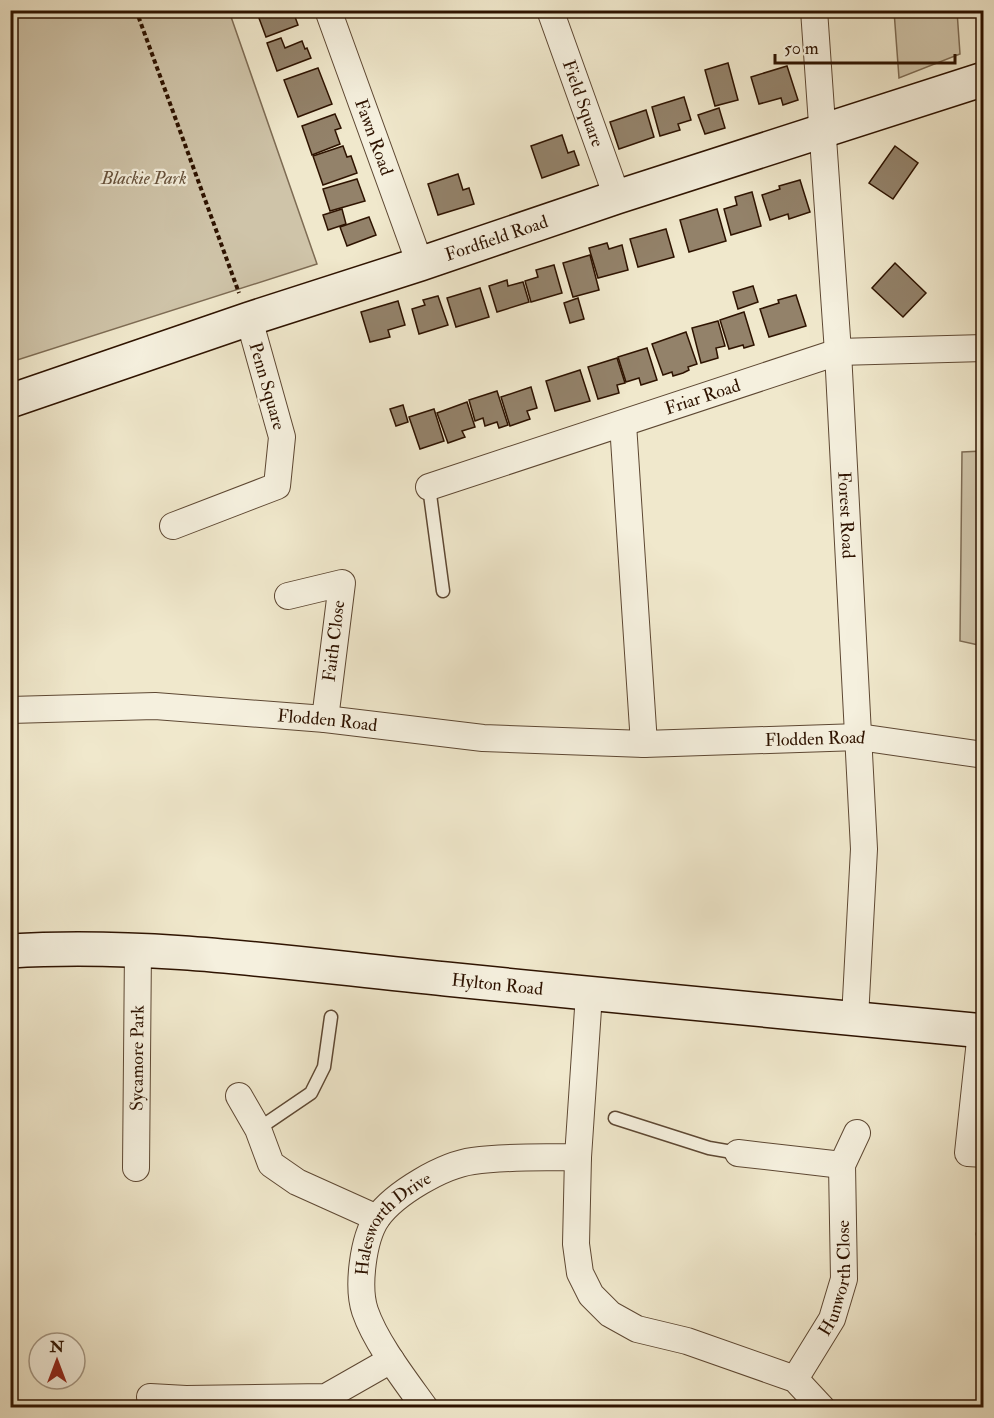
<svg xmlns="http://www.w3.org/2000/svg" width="994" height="1418" font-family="'IM FELL Double Pica',serif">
<rect width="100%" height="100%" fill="#f0e8cc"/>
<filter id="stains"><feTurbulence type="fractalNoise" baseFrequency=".00333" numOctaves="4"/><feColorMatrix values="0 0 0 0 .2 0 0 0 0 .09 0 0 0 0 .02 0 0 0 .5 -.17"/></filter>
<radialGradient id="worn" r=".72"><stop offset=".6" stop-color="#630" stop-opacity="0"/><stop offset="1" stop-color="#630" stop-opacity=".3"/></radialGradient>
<!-- green -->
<g fill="#cfc4a9" stroke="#7e6c54" stroke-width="1.5">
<path d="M11 10 229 11 317 264 11 362Z"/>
<path d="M894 11H957L960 54 899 78Z"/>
<path d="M983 451H984L983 646 960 641 962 452Z"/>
</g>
<!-- building -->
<g fill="#93826a" stroke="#2e1300" stroke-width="1.5">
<path d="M256 10H298L294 14 298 25 266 37Z"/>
<path d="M281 38 285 48 302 41 305 49 307 48 311 58 277 71 267 43Z"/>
<path d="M728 63 738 100 715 106 705 70Z"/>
<path d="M787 66 798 100 783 105 781 98 759 104 751 77Z"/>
<path d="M318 68 332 104 298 117 284 80Z"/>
<path d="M684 97 691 120 678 124 680 130 660 136 652 107Z"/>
<path d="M719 108 725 128 705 134 698 115Z"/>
<path d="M646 110 654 137 619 149 610 122Z"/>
<path d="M335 114 341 128 335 130 340 144 312 155 302 126Z"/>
<path d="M562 135 568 153 574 151 579 165 542 178 531 146Z"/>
<path d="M343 146 347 157 351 156 357 173 323 185 313 156Z"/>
<path d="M895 146 918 163 893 199 869 183Z"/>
<path d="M458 174 463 190 469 188 474 204 438 215 428 184Z"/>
<path d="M357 179 365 201 330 211 323 189Z"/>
<path d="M800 180 810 212 789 219 788 214 770 220 762 195 780 189 779 186Z"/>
<path d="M752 192 761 226 731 235 724 209 737 205 735 197Z"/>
<path d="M342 209 346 224 328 230 323 215Z"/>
<path d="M717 209 726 241 689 252 680 220Z"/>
<path d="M369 217 376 235 347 246 340 227Z"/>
<path d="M666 229 674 257 638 267 630 239Z"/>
<path d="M607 243 609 249 622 245 628 270 598 278 589 248Z"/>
<path d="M590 255 599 290 573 297 563 263Z"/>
<path d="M895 263 926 293 903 317 872 288Z"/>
<path d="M554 265 562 293 531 302 525 281 538 277 536 270Z"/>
<path d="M507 280 508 286 523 282 529 302 497 312 489 286Z"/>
<path d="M753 286 758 302 738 309 733 292Z"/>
<path d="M480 288 489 317 456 327 447 298Z"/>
<path d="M796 295 806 326 769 337 760 309 779 303 778 300Z"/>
<path d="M438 296 448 325 419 334 412 309 425 305 423 300Z"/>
<path d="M578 298 584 319 570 323 564 303Z"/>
<path d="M398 301 405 325 388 330 390 337 370 342 361 312Z"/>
<path d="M744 312 754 345 744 348 743 345 729 349 720 320Z"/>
<path d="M718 321 725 346 716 348 718 358 701 363 692 328Z"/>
<path d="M686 332 697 364 688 367 689 370 683 373 673 376 672 372 663 375 652 344Z"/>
<path d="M647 348 657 380 641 385 639 378 626 382 618 357Z"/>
<path d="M617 358 625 383 617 385 619 393 598 399 588 367Z"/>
<path d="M580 370 590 401 555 411 546 381Z"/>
<path d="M531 387 537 408 527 411 530 419 510 426 501 397Z"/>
<path d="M497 391 508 425 499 428 497 422 485 426 483 418 475 421 469 400Z"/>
<path d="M467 402 475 427 462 431 465 437 448 443 437 413Z"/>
<path d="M403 405 408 422 396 426 390 409Z"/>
<path d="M434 409 444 441 420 449 409 417Z"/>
</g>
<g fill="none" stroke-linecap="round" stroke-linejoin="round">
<defs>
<g id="lane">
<path d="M429 487 443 591"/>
<path d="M615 1118 709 1148 738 1153"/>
<path d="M258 1129 311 1093 324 1067 331 1017"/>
<path d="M983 1234H984"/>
</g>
<g id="street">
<path id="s1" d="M328 10 420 264"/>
<path id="s2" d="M550 10 617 197"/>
<path id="s3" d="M814 10 838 352 864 849 855 1018"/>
<path d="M623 424 644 744"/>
<path id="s4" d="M429 487 838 352 984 348"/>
<path d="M173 526 277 486 282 437 249 319"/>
<path d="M288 596 342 583 325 719"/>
<path id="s5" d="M10 710 155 706 325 719 483 738 644 744 859 737 984 755"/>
<path d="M589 994 578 1157 576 1244 580 1273 591 1295 610 1314 637 1329 687 1341 795 1379 822 1408"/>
<path d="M981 1031 968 1153 984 1154"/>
<path d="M239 1096 258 1129 271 1164 297 1182 377 1218"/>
<path d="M738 1153 842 1165"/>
<path id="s6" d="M136 1168 138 949"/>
<path id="s7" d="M795 1379 832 1319 844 1279 842 1165 857 1133"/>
<path d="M150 1397 186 1399 326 1397 391 1360"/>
<path id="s8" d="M425 1408C405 1380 376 1343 365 1311 357 1287 363 1239 377 1218 395 1193 443 1165 473 1161 507 1156 544 1158 578 1157"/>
</g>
<g id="secondary">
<path id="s9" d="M10 401 249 319 420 264 617 197 984 79"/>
<path id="s10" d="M10 951C156 942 301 965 446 979 625 998 804 1012 984 1031"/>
</g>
</defs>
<!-- lane casing -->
<use href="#lane" stroke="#5e4833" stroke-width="15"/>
<!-- street casing -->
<use href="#street" stroke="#5e4833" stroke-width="28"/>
<!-- secondary casing -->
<use href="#secondary" stroke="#2e1300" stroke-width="36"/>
<!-- path -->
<path stroke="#2e1300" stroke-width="4" stroke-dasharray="4.5 3" stroke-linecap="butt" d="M136 10 239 293"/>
<!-- lane -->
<use href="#lane" stroke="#f5f0de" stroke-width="12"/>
<!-- street -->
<use href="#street" stroke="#f5f0de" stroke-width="26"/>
<!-- secondary -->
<use href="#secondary" stroke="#f5f0de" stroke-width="33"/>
</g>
<g text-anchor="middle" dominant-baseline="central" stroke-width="4.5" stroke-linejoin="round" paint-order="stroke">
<!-- street labels -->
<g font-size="18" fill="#2e1300" stroke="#f5f0de">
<text stroke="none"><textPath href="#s2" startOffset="99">Field Square</textPath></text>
<text stroke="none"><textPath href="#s1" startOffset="135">Fawn Road</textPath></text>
<text stroke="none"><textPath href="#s9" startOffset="513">Fordfield Road</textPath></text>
<text transform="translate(267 386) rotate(74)">Penn Square</text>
<text stroke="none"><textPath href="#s4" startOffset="288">Friar Road</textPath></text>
<text stroke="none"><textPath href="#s3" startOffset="506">Forest Road</textPath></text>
<text transform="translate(334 641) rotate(-83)">Faith Close</text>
<text stroke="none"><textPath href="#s5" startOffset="318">Flodden Road</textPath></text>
<text stroke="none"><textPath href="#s5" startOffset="807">Flodden Road</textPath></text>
<text stroke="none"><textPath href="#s10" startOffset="489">Hylton Road</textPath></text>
<text stroke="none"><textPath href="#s6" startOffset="110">Sycamore Park</textPath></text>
<text stroke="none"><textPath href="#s8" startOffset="214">Halesworth Drive</textPath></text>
<text stroke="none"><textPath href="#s7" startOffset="112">Hunworth Close</textPath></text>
</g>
<!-- park labels -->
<g font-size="18" font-style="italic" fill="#66513b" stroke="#f5f0de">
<text x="144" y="178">Blackie Park</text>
</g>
</g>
<!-- margin -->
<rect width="994" height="1418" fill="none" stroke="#f0e8cc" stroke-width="36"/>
<rect x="12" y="12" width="970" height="1394" fill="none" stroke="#2e1300" stroke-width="3"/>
<rect x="18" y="18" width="958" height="1382" fill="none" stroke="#2e1300" stroke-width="1.5"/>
<!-- north arrow -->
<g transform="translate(57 1361)"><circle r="28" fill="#f5f0de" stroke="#a59885" stroke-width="1.5"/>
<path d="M0-4.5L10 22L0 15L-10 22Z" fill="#8f2418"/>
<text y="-9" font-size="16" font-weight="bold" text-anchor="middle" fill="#2e1300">N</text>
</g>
<!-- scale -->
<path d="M775 54v9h180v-9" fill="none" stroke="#2e1300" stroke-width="3"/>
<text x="784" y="54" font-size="18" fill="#2e1300" stroke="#f5f0de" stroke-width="4.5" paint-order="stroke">50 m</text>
<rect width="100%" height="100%" filter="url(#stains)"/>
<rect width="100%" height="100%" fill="url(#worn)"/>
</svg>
